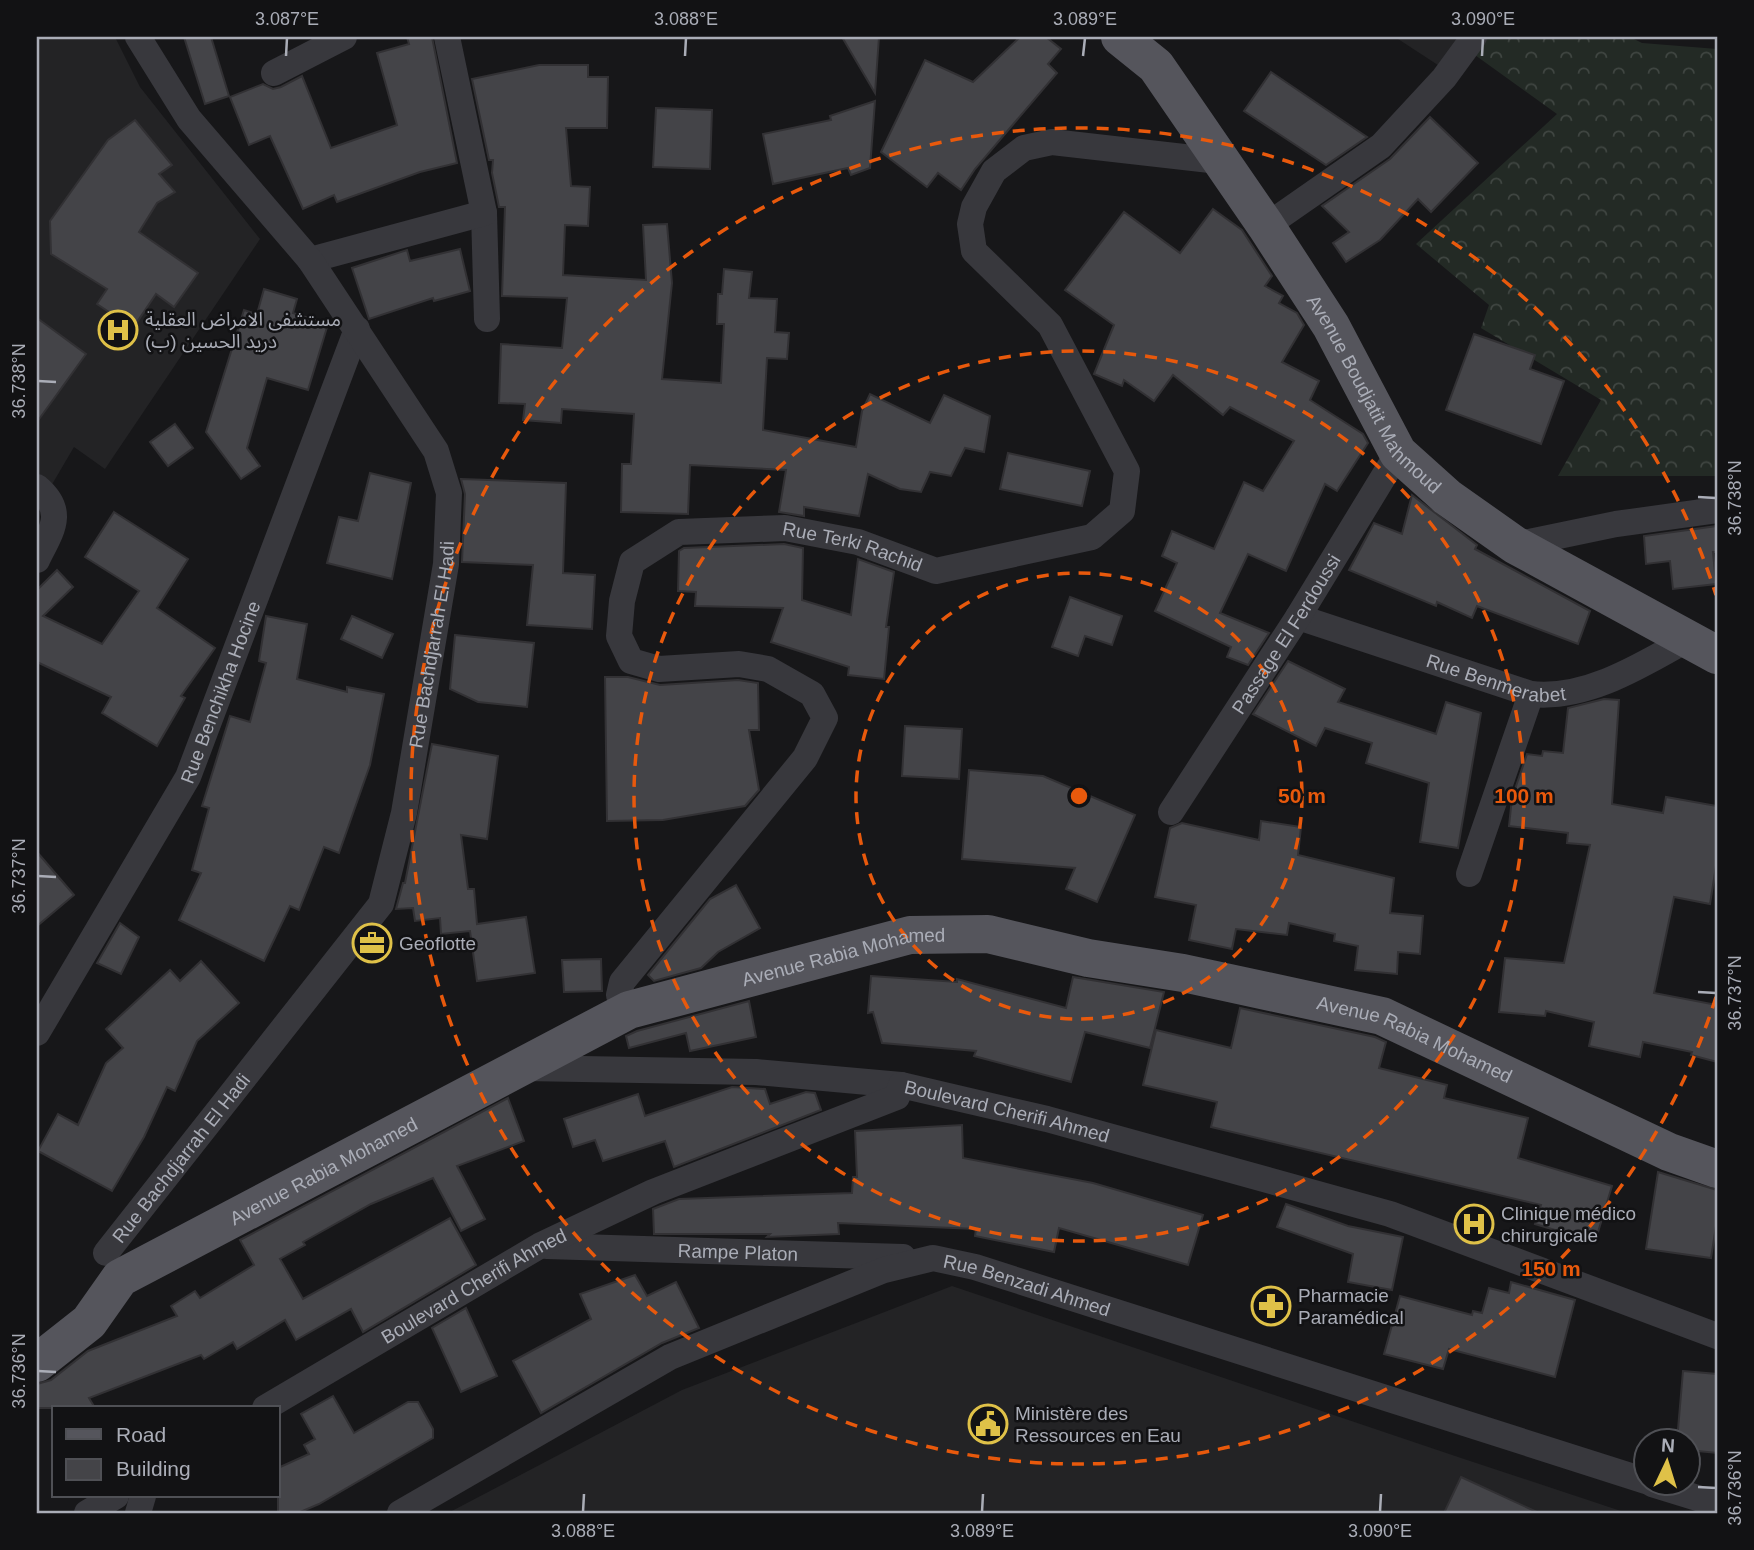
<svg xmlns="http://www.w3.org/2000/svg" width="1754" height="1550" font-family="Helvetica,'Noto Sans Arabic',sans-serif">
<defs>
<pattern id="forest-crowns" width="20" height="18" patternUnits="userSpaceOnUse" patternTransform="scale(1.75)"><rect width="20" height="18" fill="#232a25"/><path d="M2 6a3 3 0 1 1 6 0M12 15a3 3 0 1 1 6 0" fill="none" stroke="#404642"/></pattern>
</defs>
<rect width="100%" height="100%" fill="#171719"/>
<!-- built -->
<g fill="#232325">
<path d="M37 37H115L140 87 260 239 105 469 74 447 37 510Z"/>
<path d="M1395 37H1463L1444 69Z"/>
<path d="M952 1286 1461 1458 1627 1513H448L682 1390Z"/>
</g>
<!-- forest -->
<path fill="url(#forest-crowns)" d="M1477 37H1630L1642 43 1717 49V476H1558L1601 400 1481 328 1489 305 1416 244 1557 114 1468 50Z"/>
<!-- building -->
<g fill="#444448" stroke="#323134" stroke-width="2">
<path d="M184 37H211L229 96 205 104Z"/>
<path d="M407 37H432L457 163 420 172 337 202 334 195 303 209 270 136 249 145 230 97 263 84 273 89 281 87 302 76 331 148 397 125 377 53 409 44Z"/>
<path d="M842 37H879L875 93Z"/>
<path d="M1020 37H1046L1061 49 1048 64 1057 73 975 169 961 190 938 173 927 187 881 152 925 60 973 82Z"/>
<path d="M539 65H588V77H608L607 128H566L571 186 590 187 588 226 565 225 563 275 646 280 643 225 667 224 672 283 662 379 721 383 724 324H717L718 294H722L724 269 752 272 749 298 777 299 775 332 789 333 787 359 767 358 763 430 856 447 862 411 870 394 930 423 944 395 990 416 984 452 965 448 951 476 930 472 921 492 900 489 868 474 859 516 804 507V516L779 512 786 470 690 465 688 514 621 512 622 464H631L634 414 562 409 561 423 523 420 525 404 499 403 501 344 562 348 567 298 502 296 505 207H499L492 173 493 160H489L472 79Z"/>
<path d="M1271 72 1367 137 1326 165 1244 111Z"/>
<path d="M875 101 870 168 851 175 848 168 773 184 763 134 831 120 830 116Z"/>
<path d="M656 108 712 110 710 169 653 167Z"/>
<path d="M1430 117 1478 163 1431 212 1418 199 1380 240 1346 262 1333 243 1349 232 1322 206 1390 159Z"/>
<path d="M135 120 172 165 159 174 175 192 157 203 139 232 198 273 174 307 156 294 133 328 97 304 107 289 51 254 50 221 108 140Z"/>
<path d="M1213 209 1242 230 1272 276 1265 286 1283 296 1279 303 1297 313 1304 325 1282 362 1319 381 1310 400 1363 434 1368 443 1337 491 1325 484 1286 571 1248 554 1220 613 1269 633 1248 665 1227 657 1231 647 1155 611 1177 563 1162 556 1172 531 1214 549 1244 482 1263 491 1294 441 1230 407 1223 415 1173 375 1154 401 1124 380 1122 386 1094 374 1114 325 1065 290 1124 212 1180 253Z"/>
<path d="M460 249 470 291 434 301 433 298 369 319 352 268 407 250 410 261Z"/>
<path d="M264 289 297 299 293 313 328 324 308 390 267 378 247 448 260 466 241 479 206 432 244 310 257 314Z"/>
<path d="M37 318 86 354 37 422Z"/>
<path d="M1474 334 1535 355 1530 369 1564 381 1541 444 1446 410Z"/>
<path d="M175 424 193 448 168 466 150 442Z"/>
<path d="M1008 453 1090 471 1082 506 1000 489Z"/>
<path d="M370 473 411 483 392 579 327 563 339 517 358 521Z"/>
<path d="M461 479 566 483 563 573 595 575 592 629 527 625 533 565 462 562 465 494Z"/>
<path d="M1412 495 1477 545 1475 549 1590 611 1578 644 1477 606 1472 618 1437 602 1436 606 1349 570 1374 523 1402 534Z"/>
<path d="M114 512 188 559 157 608 215 648 181 696 185 698 157 746 102 713 111 697 37 662V590L57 570 73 587 43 616 102 644 139 591 85 557Z"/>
<path d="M1717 526V552H1713L1716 584 1673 589 1670 561 1646 564 1644 536Z"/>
<path d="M784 544 803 548 802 600 851 615 858 559 894 572 886 627H889L884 679 848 675 849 667 771 642 783 608 695 606 696 592 678 591 679 551 684 548Z"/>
<path d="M1070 597 1122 616 1112 645 1085 636 1078 656 1052 647Z"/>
<path d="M266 616 307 624 297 679 347 692V687L384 694 370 765 339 853 324 847 299 910 290 906 264 961 179 920 201 873 192 870 209 808 202 806 230 716 250 722 266 663 259 661Z"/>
<path d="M352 616 393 634 382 658 341 639Z"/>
<path d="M455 635 534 643 527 707 478 702 450 689Z"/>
<path d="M1288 661 1345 689 1338 702 1436 734 1446 702 1481 713 1458 848 1420 842 1429 783 1366 763 1372 743 1325 728 1316 746 1253 714Z"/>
<path d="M605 677H628L660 685 738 680 758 683 759 730H749L759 790 745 806 663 820 607 821Z"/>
<path d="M1604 699 1619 700 1612 804 1663 813 1666 797 1717 806V860L1710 904 1674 897 1654 993 1717 1005V1062L1691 1055 1692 1052 1643 1042 1640 1057 1589 1046 1594 1022 1546 1011 1545 1016 1499 1012 1505 958 1564 963 1590 845 1567 843 1568 833 1509 826 1512 798 1527 754 1542 756 1543 751 1563 753 1568 708Z"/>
<path d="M905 726 962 729 959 779 902 776Z"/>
<path d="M432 744 498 756 487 839 461 835 468 889H474L477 924 526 917 535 973 477 981 470 931 441 934 440 918 415 921 413 908 396 909 403 883H405Z"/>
<path d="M969 770 1043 776 1135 815 1097 902 1066 889 1075 868 962 859Z"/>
<path d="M1261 821 1301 827 1298 855 1394 878 1390 913 1423 916 1420 954 1398 952 1397 974 1355 970 1358 946 1334 941 1335 934 1289 923 1287 935 1236 929 1232 949 1189 940 1196 905 1155 897 1170 828 1182 823 1259 840Z"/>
<path d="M37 852 74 895 37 926Z"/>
<path d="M736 885 760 928 718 952 701 968 654 981 648 975 710 899Z"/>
<path d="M120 923 139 937 121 974 97 963Z"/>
<path d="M601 959 602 991 564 992 562 960Z"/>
<path d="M201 961 239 1003 197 1041 175 1091 167 1087 144 1137 112 1191 38 1151 58 1114 78 1125 106 1063 123 1048 106 1029 170 970 180 981Z"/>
<path d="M871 976 957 982V979L1066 1008 1073 977 1164 992 1150 1048 1085 1032 1071 1082 974 1056 976 1051 882 1043 873 1012 868 1013Z"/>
<path d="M749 1001 756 1037 690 1051 686 1033 629 1048 626 1036 637 1031Z"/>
<path d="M1240 1008 1375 1037 1386 1042 1379 1068 1447 1085 1444 1098 1528 1118 1518 1158 1612 1186 1595 1242 1535 1224 1541 1205 1211 1127 1217 1102 1143 1085 1156 1030 1231 1048Z"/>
<path d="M732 1087 765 1089 770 1104 806 1092 815 1093 821 1110 674 1167 665 1141 603 1161 595 1140 573 1147 564 1119 638 1094 645 1116Z"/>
<path d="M508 1098 524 1141 457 1166 485 1219 461 1231 433 1178 371 1204 303 1242 305 1245 280 1259 303 1299 450 1218 476 1265 363 1332 351 1309 296 1340 285 1320 237 1349 233 1342 204 1359 201 1355 89 1398 95 1408H37V1384L51 1380 88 1351 177 1316 171 1306 195 1291 200 1298 254 1265 240 1240Z"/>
<path d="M962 1125 963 1158 1093 1183 1203 1215 1188 1265 1059 1228 1054 1252 975 1236 976 1229 838 1223 839 1234 767 1237 770 1234H654L653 1209 679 1199 852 1193 853 1177H857L855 1131Z"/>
<path d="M1658 1172 1717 1190V1220L1711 1258 1646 1249Z"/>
<path d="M1286 1204 1348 1226 1403 1237 1392 1290 1348 1282 1353 1254 1277 1227Z"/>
<path d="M635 1275 647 1296 676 1282 699 1328 662 1343 541 1413 513 1361 591 1319 580 1294Z"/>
<path d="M1511 1282 1575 1300 1555 1377 1449 1349 1443 1369 1384 1354 1400 1296 1472 1315 1473 1311 1482 1313 1489 1288 1509 1293Z"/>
<path d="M466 1308 497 1376 461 1392 432 1328Z"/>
<path d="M1683 1371 1717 1374V1453L1688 1450V1441H1677Z"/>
<path d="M333 1396 354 1433 408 1402H418L433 1429V1438L319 1504 298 1513H278V1468L309 1454 304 1445 315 1439 301 1414Z"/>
<path d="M1461 1477 1539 1513H1444Z"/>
</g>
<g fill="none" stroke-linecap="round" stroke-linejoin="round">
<!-- minor -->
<g stroke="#38383d" stroke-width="26">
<path d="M274 73 344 37"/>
<path d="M484 213 487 319"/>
<path d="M1266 226 1381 146 1444 78 1474 37"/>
<path d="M310 260 484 213 447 37"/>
<path d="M37 487C67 512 51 531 37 560"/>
<path d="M1515 545 1616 524 1717 510"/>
<path id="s1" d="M1298 617 1531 694C1587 700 1642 665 1690 638"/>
<path id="s2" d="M1171 812 1298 617 1398 453"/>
<path d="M1469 874 1531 694"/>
<path id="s3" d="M629 1010 619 995 622 982 805 758 825 718 812 694 768 669 739 664 659 669 631 661 619 636 622 601 632 562 679 532 785 528 858 542 936 571 1092 537 1122 511 1127 471 1050 325 974 251 970 224 974 207 994 171 1024 148 1052 142 1219 161"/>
<path id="s4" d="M37 1033 188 777 357 329"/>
<path d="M523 1068 756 1072 901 1085"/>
<path id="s5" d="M547 1246 903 1257"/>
<path id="s6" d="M106 1253 381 904 404 813 446 564 449 493 436 451 310 260 189 119 138 37"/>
<path id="s7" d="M265 1408 541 1245 653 1192 897 1097 901 1085 1047 1119 1390 1214 1717 1336"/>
<path d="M1652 1484 1717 1504"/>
<path d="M87 1513 116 1496"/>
<path d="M138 1513 143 1496"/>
<path id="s8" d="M400 1513 670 1357 884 1270 933 1258 975 1267 1646 1481"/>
</g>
<!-- primary -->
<g stroke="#55555c" stroke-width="38">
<path id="s9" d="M1120 37 1156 66 1266 226 1331 326 1398 453 1447 497 1515 545 1717 655"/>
<path id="s10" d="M37 1363 89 1322 120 1278 629 1010 910 935 988 934 1088 958 1183 973 1382 1016 1669 1152 1717 1169"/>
</g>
</g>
<!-- ticks -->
<path fill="none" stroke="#aaadb7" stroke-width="2.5" d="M286 56 287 38M685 56 686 38M1083 56 1085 38M1482 56 1483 38M38 381 56 382M1698 497 1716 498M38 876 56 877M1698 992 1716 993M38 1371 56 1372M1698 1487 1716 1488M583 1512 584 1494M982 1512 983 1494M1380 1512 1381 1494"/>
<!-- distance rings -->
<g fill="none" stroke="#e8590c" stroke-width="3.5" stroke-dasharray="12 9">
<circle cx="1079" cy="796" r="223"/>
<circle cx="1079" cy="796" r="445"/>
<path d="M1716 997A668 668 0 1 1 1716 595"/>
</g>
<!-- icons -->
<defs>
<symbol id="hospital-ring" viewBox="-11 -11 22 22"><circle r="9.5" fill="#121214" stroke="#dfc148" stroke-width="1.5"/><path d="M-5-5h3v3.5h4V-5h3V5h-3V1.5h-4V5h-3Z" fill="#dfc148"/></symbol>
<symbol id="office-ring" viewBox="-11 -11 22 22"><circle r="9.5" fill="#121214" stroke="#dfc148" stroke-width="1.5"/><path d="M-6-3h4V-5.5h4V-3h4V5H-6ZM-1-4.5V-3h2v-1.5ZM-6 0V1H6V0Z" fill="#dfc148"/></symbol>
<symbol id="pharmacy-ring" viewBox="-11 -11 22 22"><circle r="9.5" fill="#121214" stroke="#dfc148" stroke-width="1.5"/><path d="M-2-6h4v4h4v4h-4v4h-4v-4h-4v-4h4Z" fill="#dfc148"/></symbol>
<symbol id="civic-ring" viewBox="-11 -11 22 22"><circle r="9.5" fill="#121214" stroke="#dfc148" stroke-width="1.5"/><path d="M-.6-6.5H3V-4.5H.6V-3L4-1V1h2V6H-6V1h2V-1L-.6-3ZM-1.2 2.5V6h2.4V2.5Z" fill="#dfc148"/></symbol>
</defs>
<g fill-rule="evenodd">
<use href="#hospital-ring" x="96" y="308" width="44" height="44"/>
<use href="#office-ring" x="350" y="921" width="44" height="44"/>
<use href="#hospital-ring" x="1452" y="1202" width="44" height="44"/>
<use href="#pharmacy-ring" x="1249" y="1284" width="44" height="44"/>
<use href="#civic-ring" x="966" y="1402" width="44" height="44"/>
</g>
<g text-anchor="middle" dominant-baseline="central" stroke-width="5" stroke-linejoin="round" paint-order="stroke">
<!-- poi labels -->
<g font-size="19" fill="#aaadb7" stroke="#121214" text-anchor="start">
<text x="145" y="319">مستشفى الامراض العقلية<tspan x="145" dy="22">دريد الحسين (ب)</tspan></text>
<text x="399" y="943">Geoflotte</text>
<text x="1501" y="1213">Clinique médico<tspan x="1501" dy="22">chirurgicale</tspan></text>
<text x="1298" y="1295">Pharmacie<tspan x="1298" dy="22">Paramédical</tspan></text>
<text x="1015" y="1413">Ministère des<tspan x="1015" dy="22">Ressources en Eau</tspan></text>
</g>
<!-- street labels -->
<g font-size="19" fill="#aaadb7" stroke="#121214">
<text stroke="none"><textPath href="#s9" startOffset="441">Avenue Boudjatit Mahmoud</textPath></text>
<text stroke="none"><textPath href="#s3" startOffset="917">Rue Terki Rachid</textPath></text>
<text stroke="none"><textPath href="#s2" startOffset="212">Passage El Ferdoussi</textPath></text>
<text stroke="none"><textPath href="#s6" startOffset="709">Rue Bachdjarrah El Hadi</textPath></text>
<text stroke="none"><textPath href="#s1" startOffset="208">Rue Benmerabet</textPath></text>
<text stroke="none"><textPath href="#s4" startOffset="388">Rue Benchikha Hocine</textPath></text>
<text stroke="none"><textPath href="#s10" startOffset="917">Avenue Rabia Mohamed</textPath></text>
<text stroke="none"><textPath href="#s10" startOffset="1505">Avenue Rabia Mohamed</textPath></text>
<text stroke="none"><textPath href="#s7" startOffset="828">Boulevard Cherifi Ahmed</textPath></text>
<text stroke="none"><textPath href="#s6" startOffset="121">Rue Bachdjarrah El Hadi</textPath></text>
<text stroke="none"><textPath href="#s10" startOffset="350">Avenue Rabia Mohamed</textPath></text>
<text stroke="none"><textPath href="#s5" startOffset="191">Rampe Platon</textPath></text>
<text stroke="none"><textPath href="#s8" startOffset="691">Rue Benzadi Ahmed</textPath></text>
<text stroke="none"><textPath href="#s7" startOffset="242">Boulevard Cherifi Ahmed</textPath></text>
</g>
</g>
<circle cx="1079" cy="796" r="10" fill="#e8590c" stroke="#121214" stroke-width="3.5"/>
<g font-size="21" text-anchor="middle" font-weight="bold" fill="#e8590c" stroke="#121214" stroke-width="5" stroke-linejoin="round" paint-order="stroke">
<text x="1302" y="803">50 m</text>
<text x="1524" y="803">100 m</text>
<text x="1551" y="1276">150 m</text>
</g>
<!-- border -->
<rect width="1754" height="1550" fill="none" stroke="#121214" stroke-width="77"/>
<!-- legend -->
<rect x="52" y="1406" width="228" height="91" fill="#121214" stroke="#4f5055" stroke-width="2"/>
<rect x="66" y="1429" width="35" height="10" fill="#55555c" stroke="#4f5055" stroke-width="2"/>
<text x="116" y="1442" font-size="21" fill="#aaadb7">Road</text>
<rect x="66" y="1459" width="35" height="21" fill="#444448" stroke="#4f5055" stroke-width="2"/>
<text x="116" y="1476" font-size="21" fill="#aaadb7">Building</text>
<!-- north arrow -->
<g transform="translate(1667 1462) rotate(4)"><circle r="33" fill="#121214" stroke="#4f5055" stroke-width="2"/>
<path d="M0-5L12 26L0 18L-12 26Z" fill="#dfc148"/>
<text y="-10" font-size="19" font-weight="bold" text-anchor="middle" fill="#aaadb7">N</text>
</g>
<rect x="38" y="38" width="1678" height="1474" fill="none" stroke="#aaadb7" stroke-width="2.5"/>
<g font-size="18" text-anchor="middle" fill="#aaadb7">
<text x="287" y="25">3.087°E</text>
<text x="686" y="25">3.088°E</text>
<text x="1085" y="25">3.089°E</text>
<text x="1483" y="25">3.090°E</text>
<text transform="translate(19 381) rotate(-90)" y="6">36.738°N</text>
<text transform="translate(1735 498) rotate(-90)" y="6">36.738°N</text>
<text transform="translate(19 876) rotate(-90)" y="6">36.737°N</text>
<text transform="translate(1735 993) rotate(-90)" y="6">36.737°N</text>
<text transform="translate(19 1371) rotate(-90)" y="6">36.736°N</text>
<text transform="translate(1735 1488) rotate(-90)" y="6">36.736°N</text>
<text x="583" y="1537">3.088°E</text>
<text x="982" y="1537">3.089°E</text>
<text x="1380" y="1537">3.090°E</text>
</g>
</svg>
